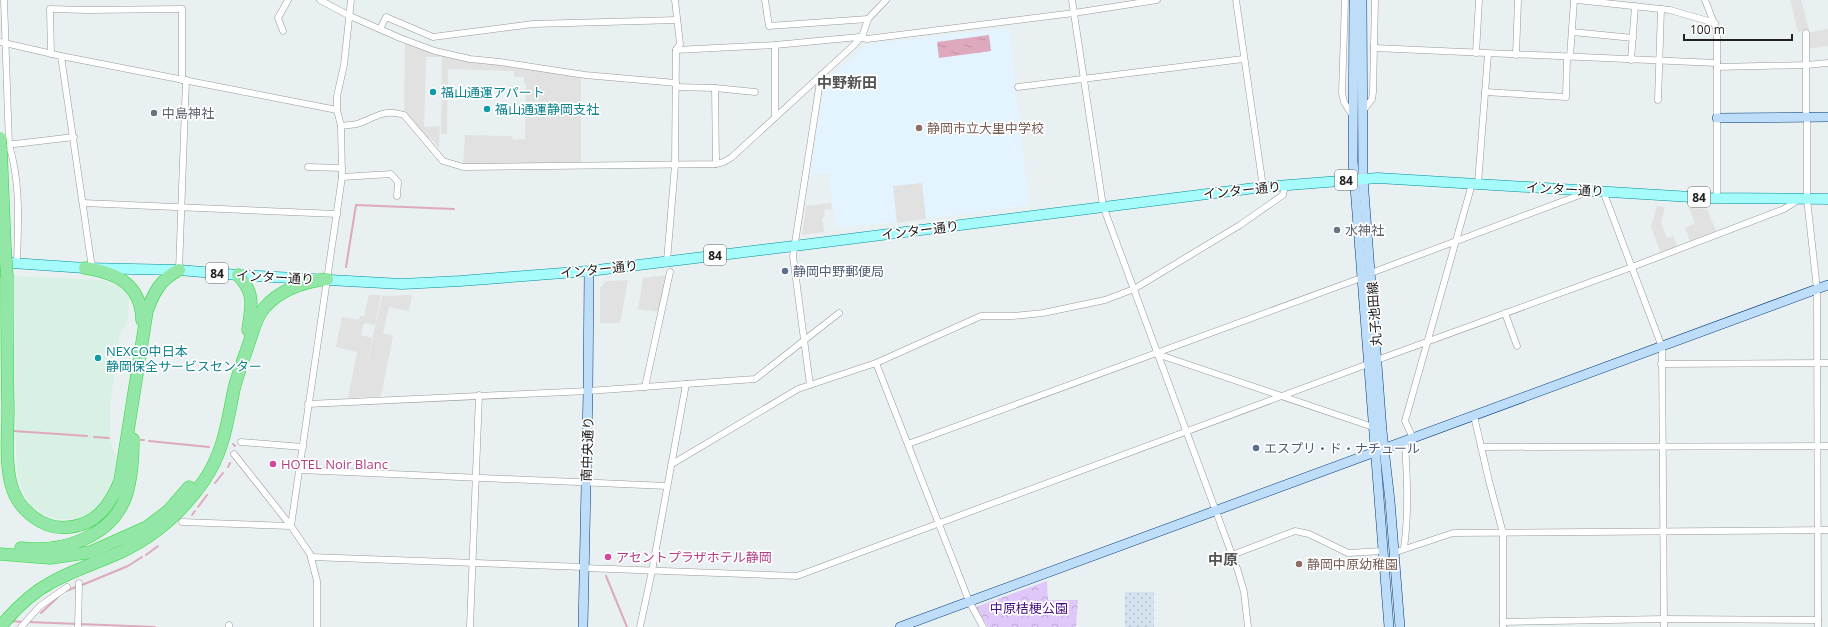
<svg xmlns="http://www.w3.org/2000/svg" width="1828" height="627" font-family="'Open Sans','Noto Sans JP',sans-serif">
<defs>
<pattern id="farmland-dots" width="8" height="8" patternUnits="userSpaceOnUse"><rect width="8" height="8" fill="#d4e2ef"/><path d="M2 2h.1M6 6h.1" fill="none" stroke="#b6c2cd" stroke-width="1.8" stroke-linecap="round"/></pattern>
<pattern id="park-crowns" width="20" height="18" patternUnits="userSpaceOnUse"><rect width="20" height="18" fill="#e0c7f9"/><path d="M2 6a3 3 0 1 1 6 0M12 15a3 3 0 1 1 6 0" fill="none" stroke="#c0abd5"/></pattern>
<pattern id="water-ripples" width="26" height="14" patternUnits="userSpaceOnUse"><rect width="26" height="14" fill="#dea9bc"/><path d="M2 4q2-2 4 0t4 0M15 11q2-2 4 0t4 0" fill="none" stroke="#be91a1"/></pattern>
</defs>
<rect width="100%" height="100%" fill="#e8f0f1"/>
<!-- commercial -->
<path fill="#d8f1e4" d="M14 276 102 280 118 286 129 295 128 321 120 333 110 407V442L116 457 114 482 101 505 88 515 78 519H56L42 513 30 504 23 491 18 477 16 455Z"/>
<!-- education -->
<path fill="#e3f3ff" d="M1009 28 1029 205 926 219 836 228 828 172 810 175 824 85 831 76 867 44Z"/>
<!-- farmland -->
<rect fill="url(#farmland-dots)" x="1125" y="592" width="29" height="35"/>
<!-- park -->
<path fill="url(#park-crowns)" d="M1047 581 1048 600H1078L1076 627H988L976 607Z"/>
<!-- parking -->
<g fill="#e1e1e1">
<path d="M1790 0H1801L1809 29 1798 32Z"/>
<path d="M1828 29V46L1806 49V33Z"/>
<path d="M405 41 429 50 581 76V163L474 165 463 163 465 135 510 136H512L513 140 525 139 526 83H524V77H514V71L448 69 447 134H441L442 57H426L424 127 440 126 439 148 430 138 424 140 404 115Z"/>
<path d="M922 183 926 219 897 223 893 186Z"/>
<path d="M831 203 832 209 824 210 825 217 822 218 824 232 802 235 806 206Z"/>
<path d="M1657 206 1665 207 1661 222 1667 238 1673 236 1677 246 1661 253 1651 227Z"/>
<path d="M1689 208 1707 209 1716 231 1690 241 1685 228 1695 223Z"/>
<path d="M666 275 659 312 638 309 643 278Z"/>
<path d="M628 280 620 323H600V288L606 281Z"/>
<path d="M369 295H381L375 325 364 323 361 335 372 338 365 372 382 296 412 295 409 311 389 307 383 333 393 336 381 396 348 398 357 352 336 347 342 317 359 320 360 316H364Z"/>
</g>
<!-- water -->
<path fill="url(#water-ripples)" d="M989 35 991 51 939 58 937 42Z"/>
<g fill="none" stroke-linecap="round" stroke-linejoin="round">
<!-- stream -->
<g stroke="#dea9bc" stroke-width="2">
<path d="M346 267 356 205 454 209"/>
<path d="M14 431 87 436"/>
<path d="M94 437 109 438"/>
<path d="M141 440H144"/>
<path d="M149 441 209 447"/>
<path d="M233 444 235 446"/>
<path d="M228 467 230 463"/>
<path d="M215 483 223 473"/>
<path d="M198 507 207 495"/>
<path d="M192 515 195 511"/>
<path d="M146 555 158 546"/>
<path d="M606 576 627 627"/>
<path d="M82 585 128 566 142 557"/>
<path d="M66 591 76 587"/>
<path d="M41 613 58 597"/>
<path d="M10 621 24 622"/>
<path d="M28 622 155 627"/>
</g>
<defs>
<g id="street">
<path d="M4 0 9 145C21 183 18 224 17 264"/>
<path d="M320 0 350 16 400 38 435 51 470 59 500 62 585 75 676 83"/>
<path d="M765 0 769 26 868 19"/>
<path d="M1072 0 1103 206 1238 571 1244 592 1248 627"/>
<path d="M1236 0 1263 187"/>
<path d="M1345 0 1342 93 1344 102 1352 115"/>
<path d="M1577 0 1670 10 1715 23"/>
<path d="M1705 0 1717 31V198"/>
<path d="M380 29 386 17 433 37 533 24 677 20"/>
<path d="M283 31 278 18 288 0"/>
<path d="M1572 32 1633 38"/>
<path d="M0 42 61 56 337 110 341 126 342 177 291 526 182 522"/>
<path d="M775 45V117"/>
<path d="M1374 48 1717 63"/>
<path d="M676 50 775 45 859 37 867 39 1074 13 1157 0"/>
<path d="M1476 53 1479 0"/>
<path d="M51 54 50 9 87 10 182 9V80"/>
<path d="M1516 55 1518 0"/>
<path d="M61 56 92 268"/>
<path d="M1570 57 1574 0"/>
<path d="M1631 60 1635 6"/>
<path d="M1717 67 1806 65V33"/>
<path d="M676 87 715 88 755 92"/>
<path d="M1018 87 1243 59"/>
<path d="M715 88 716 164"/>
<path d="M1485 92 1566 97 1567 57"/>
<path d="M1658 100 1661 9"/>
<path d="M337 110V96L344 65 351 0"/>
<path d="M1363 111 1372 99 1373 92 1375 0"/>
<path d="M1806 117V65L1828 63"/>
<path d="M1807 117V199L1817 289 1818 627"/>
<path d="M341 126C347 125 352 125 357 124 375 118 384 108 404 115L443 161 463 167 716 164 724 162 732 157 854 45 863 34 868 19 886 0"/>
<path d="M6 145 74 137"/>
<path d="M308 167 342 168"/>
<path d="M342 177 391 174 398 182 397 196"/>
<path d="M1478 184 1488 54"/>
<path d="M1603 191 1662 347 1664 627"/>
<path d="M83 203 337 214"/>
<path d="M667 261 675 165 676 50 680 44 675 0"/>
<path d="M179 270 186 80"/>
<path d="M1371 273 1585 193"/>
<path d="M1505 313 1517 346"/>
<path d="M1157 354 1373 427"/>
<path d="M1377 360 1632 267 1784 209 1798 200"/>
<path d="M876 363 969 601 983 627"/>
<path d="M1661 364 1828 363"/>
<path d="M810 385 793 256 821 75"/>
<path d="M645 387 670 272"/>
<path d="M308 404 588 391 755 379 839 313"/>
<path d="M1474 416 1489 481 1503 533V627"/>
<path d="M1413 438 1405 421 1472 184"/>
<path d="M241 442 303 447"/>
<path d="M908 444 1361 278"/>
<path d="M1481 447 1828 446"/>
<path d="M234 454 291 526 310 554 317 581V627"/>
<path d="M672 464 798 389 876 363 981 316H1013L1043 313 1105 300 1134 289 1240 225 1283 195 1285 185"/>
<path d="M300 470 667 486"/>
<path d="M1404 548C1409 512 1407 477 1405 441"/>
<path d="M1393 553 1453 533 1828 530"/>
<path d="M1232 555 1295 531 1309 534 1348 553 1383 551"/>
<path d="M311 557 584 567"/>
<path d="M584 568 797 576 1368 364"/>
<path d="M1503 622 1664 619 1818 620"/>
<path d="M21 627 40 606 67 587"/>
<path d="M78 627 79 583"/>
<path d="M229 627V625"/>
<path d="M470 627 479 395"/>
<path d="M640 627 652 571 686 384"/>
</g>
<g id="secondary">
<path d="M1354 0 1353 161 1389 627"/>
<path d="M1362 0 1363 179 1382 431 1390 501 1400 627"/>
<path d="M1717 118 1828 117"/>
<path d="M583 627 588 391 589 271"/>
<path d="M900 627 1828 285"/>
</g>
<path id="primary" d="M12 263 85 268 179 270 238 275 402 284 460 281 589 271 794 246 1263 187 1378 178 1708 198 1828 199"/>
<g id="highway">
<path d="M1 150 5 248"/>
<path d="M85 268C117 273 141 284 142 320"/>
<path d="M238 275C256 294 251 306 248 330"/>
<path d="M7 277C7 321 7 365 8 408 8 433 5 460 11 484 17 509 43 531 70 527 97 524 110 505 120 481L147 311C154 292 160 280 179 270"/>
<path d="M21 548C61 553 111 538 126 496 132 478 133 459 133 439"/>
<path d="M0 554 50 558 91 552 147 527 168 511 189 487"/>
<path d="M0 627C15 609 31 593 52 582 74 570 99 562 121 552 155 536 182 512 203 482 224 452 227 423 234 389 238 373 244 358 249 343 253 331 256 317 265 307 281 289 304 282 327 279"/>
</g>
</defs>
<!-- street casing -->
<use href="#street" stroke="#989898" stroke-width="7"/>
<!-- secondary casing -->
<use href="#secondary" stroke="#073d79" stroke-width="10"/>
<!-- primary casing -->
<use href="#primary" stroke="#038e9c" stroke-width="11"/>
<!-- highway casing -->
<use href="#highway" stroke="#2bd939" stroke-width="13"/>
<!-- street -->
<use href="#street" stroke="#fff" stroke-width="6"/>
<!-- secondary -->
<use href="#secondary" stroke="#beddf9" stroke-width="9"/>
<!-- primary -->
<use href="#primary" stroke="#a4fbfa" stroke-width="10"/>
<!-- highway -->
<use href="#highway" stroke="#92e6a6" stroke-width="12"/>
<defs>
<g id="highway-bridge">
<path d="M0 138 1 150"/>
<path d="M5 248 7 277"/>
</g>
</defs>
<!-- highway-bridge casing -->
<use href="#highway-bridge" stroke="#2bd939" stroke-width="13" stroke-linecap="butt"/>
<!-- highway-bridge -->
<use href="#highway-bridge" stroke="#92e6a6" stroke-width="12"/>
</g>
<!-- markers -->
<g fill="#0f9aa8" stroke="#fff" stroke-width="1.5">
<circle cx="433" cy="92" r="4"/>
<circle cx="487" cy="109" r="4"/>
<circle cx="98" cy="358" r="4"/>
</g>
<g fill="#6b7280" stroke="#fff" stroke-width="1.5">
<circle cx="154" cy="113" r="4"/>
<circle cx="1337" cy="230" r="4"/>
</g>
<g fill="#8d6e63" stroke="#fff" stroke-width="1.5">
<circle cx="919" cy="128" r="4"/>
<circle cx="1299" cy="564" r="4"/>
</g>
<g fill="#5c6f8a" stroke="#fff" stroke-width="1.5">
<circle cx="785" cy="271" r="4"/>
<circle cx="1256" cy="448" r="4"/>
</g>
<g fill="#d1479c" stroke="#fff" stroke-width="1.5">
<circle cx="273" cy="464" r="4"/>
<circle cx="608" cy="557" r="4"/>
</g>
<g text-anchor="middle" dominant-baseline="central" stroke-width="3.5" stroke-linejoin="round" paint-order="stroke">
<!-- shield labels -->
<g fill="#fff" stroke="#646464" stroke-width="1">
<rect x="1335" y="170" width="22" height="20" rx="3"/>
<rect x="1688" y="187" width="22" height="20" rx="3"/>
<rect x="704" y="245" width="22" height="20" rx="3"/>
<rect x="206" y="263" width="22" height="20" rx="3"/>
</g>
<g font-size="12" font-weight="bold" fill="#212121">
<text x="1346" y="180">84</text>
<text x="1699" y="197">84</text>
<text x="715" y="255">84</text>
<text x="217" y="273">84</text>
</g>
<!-- culture labels -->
<g font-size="13" fill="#0d838f" stroke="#fff" text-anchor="start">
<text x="441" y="92">福山通運アパート</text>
<text x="495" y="109">福山通運静岡支社</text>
<text x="106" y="351">NEXCO中日本<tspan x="106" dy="15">静岡保全サービスセンター</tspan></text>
</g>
<!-- worship labels -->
<g font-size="13" fill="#5b616d" stroke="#fff" text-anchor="start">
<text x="162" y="113">中島神社</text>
<text x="1345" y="230">水神社</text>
</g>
<!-- education labels -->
<g font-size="13" fill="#785e54" stroke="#fff" text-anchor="start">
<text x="927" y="128">静岡市立大里中学校</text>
<text x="1307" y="564">静岡中原幼稚園</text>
</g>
<!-- street labels -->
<g font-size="13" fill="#212121" stroke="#fff">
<text transform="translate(1565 189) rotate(3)">インター通り</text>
<text transform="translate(1242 190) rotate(-6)">インター通り</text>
<text transform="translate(920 230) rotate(-7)">インター通り</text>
<text transform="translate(599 269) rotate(-6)">インター通り</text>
<text transform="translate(275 277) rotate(3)">インター通り</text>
<text transform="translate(1374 314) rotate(-94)">丸子池田線</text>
<text transform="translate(587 449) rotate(-88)">南中央通り</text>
</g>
<!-- service labels -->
<g font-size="13" fill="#4e5e75" stroke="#fff" text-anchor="start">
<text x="793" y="271">静岡中野郵便局</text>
<text x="1264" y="448">エスプリ・ド・ナチュール</text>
</g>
<!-- hotel labels -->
<g font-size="13" fill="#b23c85" stroke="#fff" text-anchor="start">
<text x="281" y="464">HOTEL Noir Blanc</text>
<text x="616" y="557">アセントプラザホテル静岡</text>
</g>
<!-- park labels -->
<g font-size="13" fill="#470e80" stroke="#fff">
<text x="1029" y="608">中原桔梗公園</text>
</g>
<!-- quarter labels -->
<g font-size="15" font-weight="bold" fill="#545454" stroke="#fff">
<text x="847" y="82">中野新田</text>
<text x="1223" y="559">中原</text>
</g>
</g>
<!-- scale -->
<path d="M1684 34v6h108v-6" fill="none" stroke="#212121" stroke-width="2"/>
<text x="1690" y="34" font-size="12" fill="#212121" stroke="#ffffff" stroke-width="3" paint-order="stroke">100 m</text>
</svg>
